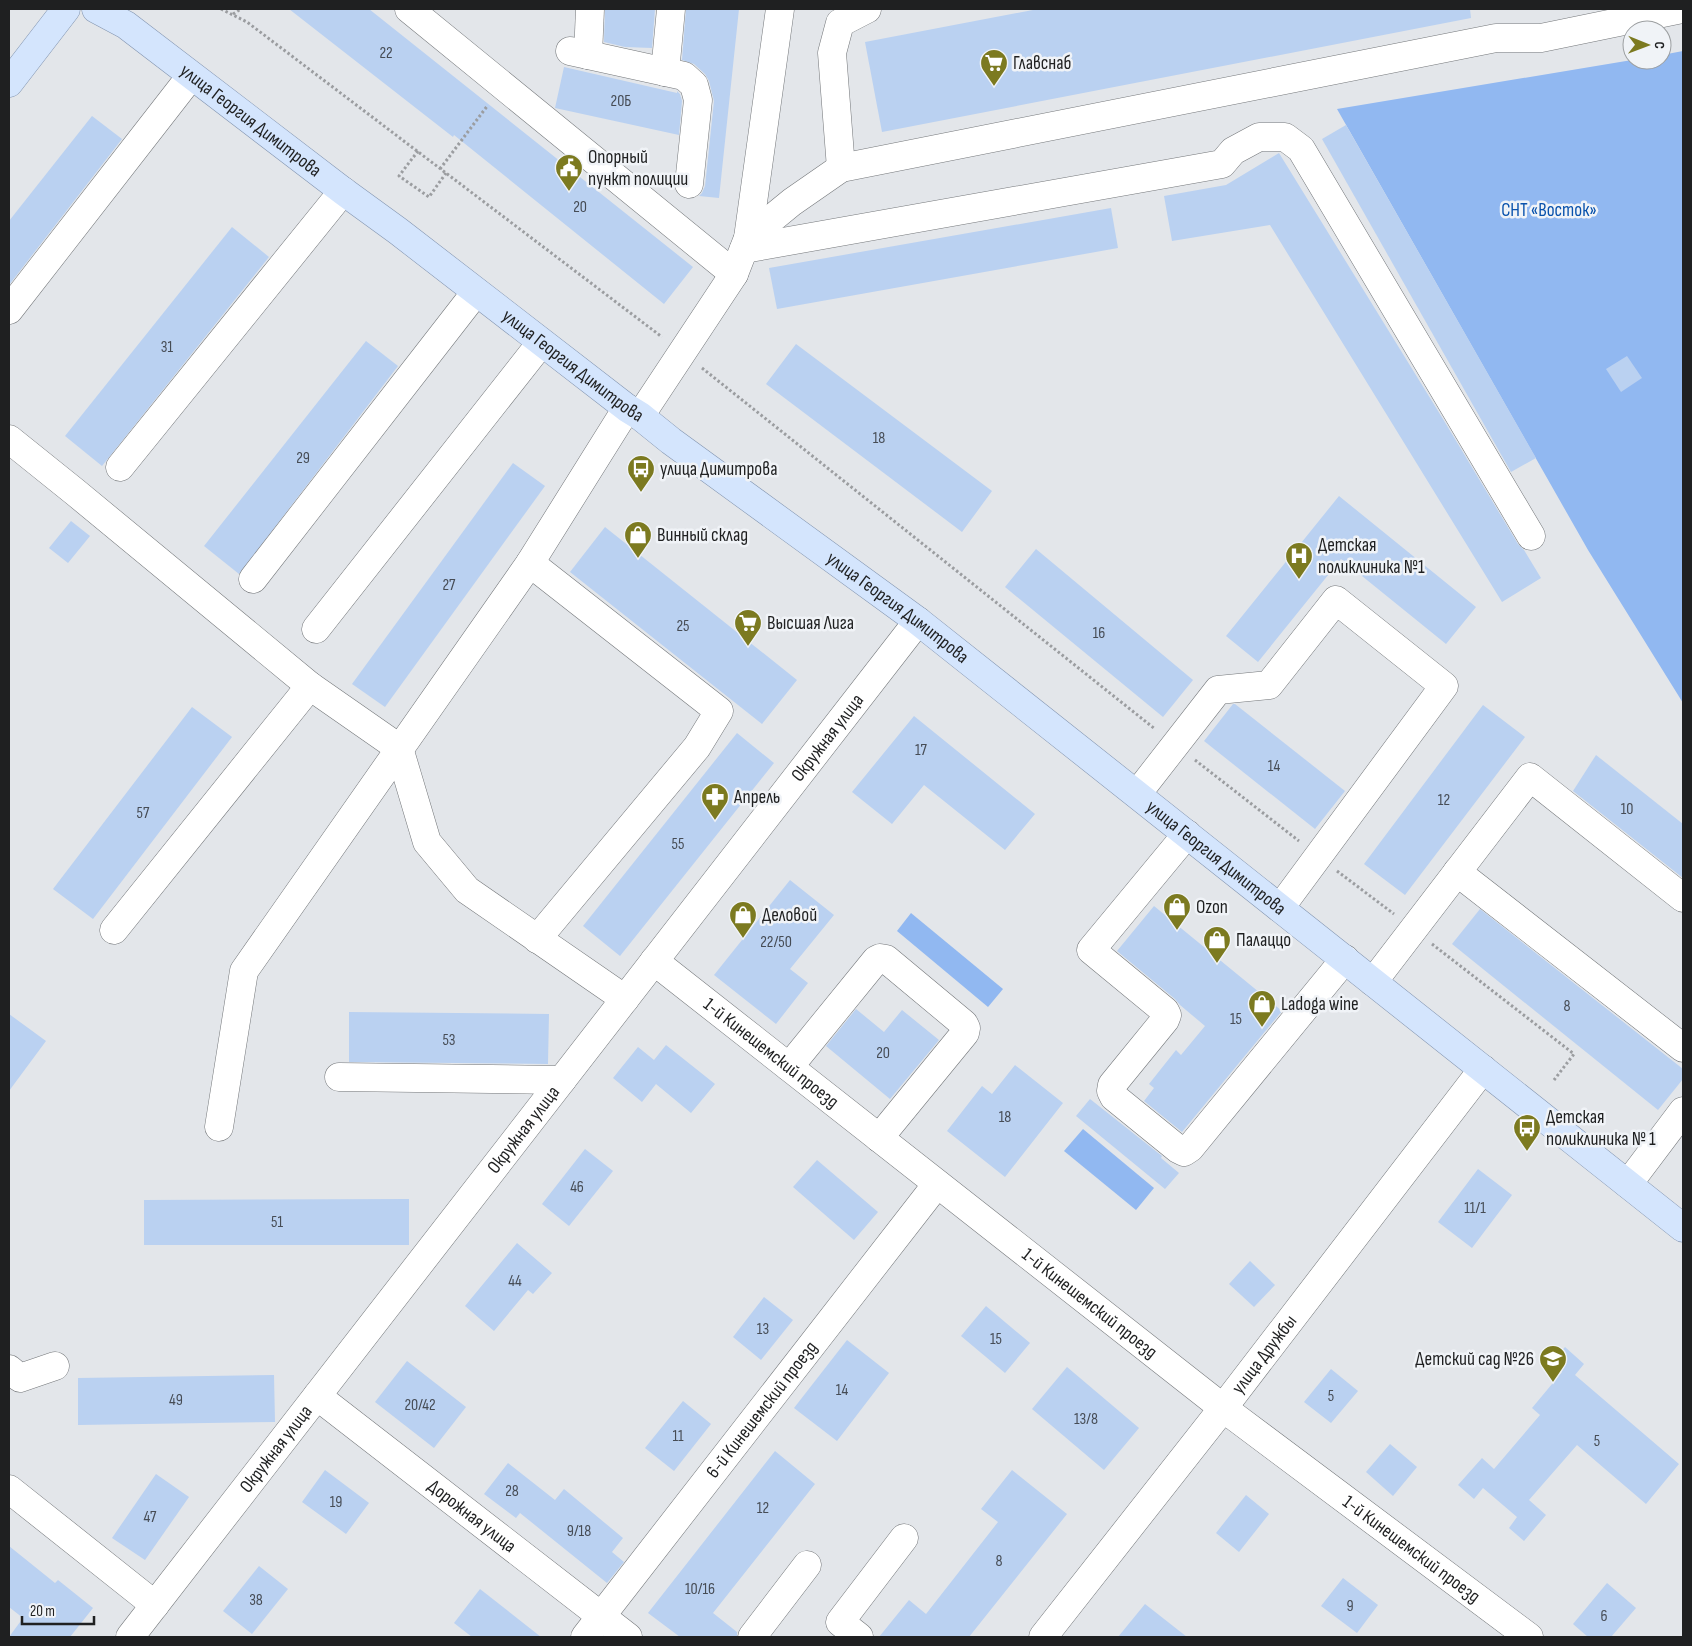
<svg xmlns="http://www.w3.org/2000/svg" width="1692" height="1646" font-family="'Sofia Sans Condensed',sans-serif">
<rect width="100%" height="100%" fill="#e3e6ea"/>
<!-- green -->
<g fill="#91b8f1">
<path d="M1683 51V703L1588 550 1337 109 1632 60H1662V55Z"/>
<path d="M911 913 1003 989 988 1007 897 931Z"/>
<path d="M1083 1129 1154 1188 1136 1210 1064 1151Z"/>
</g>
<!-- building -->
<g fill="#bad1f1">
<path d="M289 9H369L693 267 664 304 454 135 453 137Z"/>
<path d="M605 9H655L652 48 625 47 604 42Z"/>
<path d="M686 9H739L719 198 699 196 702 193 705 186 714 101 709 81 705 74 694 64 682 60Z"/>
<path d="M1038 9H1470L1471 18 882 132 865 42Z"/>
<path d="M564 67 677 93V91L680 94 682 101 679 135 555 108Z"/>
<path d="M92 116 122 139 9 285V221Z"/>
<path d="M1346 125 1536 458 1511 472 1322 139Z"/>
<path d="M1279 153 1443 419 1518 544 1524 550 1541 578 1502 602 1270 225 1172 241 1164 196 1226 185Z"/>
<path d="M1111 208 1118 248 777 309 769 268Z"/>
<path d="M232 227 269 257 102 466 65 436Z"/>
<path d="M366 341 398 366 239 574 204 546Z"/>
<path d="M796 344 992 491 962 532 766 384Z"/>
<path d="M1627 356 1642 378 1621 392 1606 369Z"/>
<path d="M513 463 545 486 385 707 352 684Z"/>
<path d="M1339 496 1476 607 1446 644 1341 559 1258 662 1226 636Z"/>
<path d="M71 521 90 536 68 563 49 548Z"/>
<path d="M605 527 797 680 762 724 570 572Z"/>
<path d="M1036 549 1193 680 1163 717 1005 587Z"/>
<path d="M1233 704H1235L1345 791 1315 829 1204 741Z"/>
<path d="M1483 705 1525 737 1405 895 1364 864Z"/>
<path d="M192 707 232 737 93 919 53 889Z"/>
<path d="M914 716 1035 814 1005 850 924 785 892 824 852 792Z"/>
<path d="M737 733 774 763 620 956 583 926Z"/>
<path d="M1596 755 1683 824V878L1573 791Z"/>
<path d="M790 880 834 915 790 969 808 983 776 1024 714 975Z"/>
<path d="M1154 906 1282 1011 1182 1132 1144 1101 1154 1088 1149 1084 1176 1050 1181 1055 1205 1026 1180 1005 1175 999 1117 951Z"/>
<path d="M1480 909 1683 1069V1079L1658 1110 1452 944Z"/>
<path d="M856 1009 884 1032 902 1010 939 1040 890 1099 826 1046Z"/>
<path d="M349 1012 549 1014 548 1064 349 1062Z"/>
<path d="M9 1014 46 1041 9 1091Z"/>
<path d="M666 1045 715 1084 691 1113 656 1084 642 1102 613 1078 638 1047 654 1060Z"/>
<path d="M1015 1065 1063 1103 1005 1177 947 1131 982 1086 992 1094Z"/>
<path d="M1090 1099 1162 1156 1161 1158 1179 1173 1165 1189 1076 1116Z"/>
<path d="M585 1149 613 1171 569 1226 542 1204Z"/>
<path d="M817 1160 878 1212 854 1240 793 1187Z"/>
<path d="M1478 1169 1512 1195 1472 1248 1438 1222Z"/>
<path d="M409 1199V1245H144V1200Z"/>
<path d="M517 1243 552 1273 533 1294 528 1290 494 1331 465 1306Z"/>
<path d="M1250 1261 1275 1285 1254 1307 1229 1284Z"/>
<path d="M764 1297 793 1320 761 1360 733 1337Z"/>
<path d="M986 1306 1030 1343 1005 1373 961 1336Z"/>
<path d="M847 1340 889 1373 837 1441 794 1408Z"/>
<path d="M1565 1347 1584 1364 1575 1375 1679 1464 1646 1504 1577 1445 1529 1500 1546 1515 1524 1541 1509 1528 1517 1517 1483 1488 1474 1499 1458 1485 1482 1458 1494 1469 1540 1415 1532 1408 1562 1372 1551 1363Z"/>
<path d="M407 1361 466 1407 434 1448 375 1402Z"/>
<path d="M1067 1367 1139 1428 1104 1470 1032 1409Z"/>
<path d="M1331 1369 1358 1391 1331 1423 1304 1402Z"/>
<path d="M274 1375 275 1422 78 1425V1378Z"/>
<path d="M683 1401 711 1424 674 1471 645 1448Z"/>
<path d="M1390 1444 1417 1467 1393 1496 1366 1472Z"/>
<path d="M775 1451 815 1484 713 1613 737 1632V1637H680L648 1613Z"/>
<path d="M508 1463 555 1500 564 1489 623 1538 612 1552 624 1562 607 1583 520 1513 516 1518 484 1494Z"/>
<path d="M325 1470 369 1503 346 1534 302 1502Z"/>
<path d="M1012 1470 1067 1514 969 1637H879L909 1600 926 1614 998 1522 981 1509Z"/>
<path d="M156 1474 189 1497 145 1560 112 1538Z"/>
<path d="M1246 1495 1269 1514 1239 1552 1216 1533Z"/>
<path d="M9 1546 55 1583 58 1580 93 1608 70 1637H9L23 1618 9 1607Z"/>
<path d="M259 1566 288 1589 252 1634 223 1611Z"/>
<path d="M1343 1578 1378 1605 1357 1633 1321 1606Z"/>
<path d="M1607 1583 1636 1608 1611 1637H1588L1573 1624Z"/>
<path d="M480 1589 541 1637H472L454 1623Z"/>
<path d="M1145 1604 1187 1637H1118Z"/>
</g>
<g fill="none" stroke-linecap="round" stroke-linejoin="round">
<defs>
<g id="minor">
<path d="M409 9 734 274"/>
<path d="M570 51 684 76 694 85 698 100 689 184"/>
<path d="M588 55 590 9"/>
<path d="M665 72 671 9"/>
<path d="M841 168 832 53 840 23 867 9"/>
<path d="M748 238 792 202 841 168 1496 38H1541L1682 9"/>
<path d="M744 249 1222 164 1233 151 1259 137H1285L1301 149 1531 536"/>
<path d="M9 310 191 76"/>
<path d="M640 416 734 274 748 238 780 9"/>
<path d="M9 439 75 492 310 686 399 748 427 842 467 890 625 999"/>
<path d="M120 467 343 191"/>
<path d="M530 563 627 408"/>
<path d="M253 579 476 292"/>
<path d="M316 629 541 343"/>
<path d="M1137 794 1218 690 1269 685 1336 600 1444 686 1280 908"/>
<path d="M1187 834 1091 950 1165 1011 1167 1015 1165 1020 1112 1085 1111 1091 1114 1097 1178 1149 1184 1152 1190 1148 1345 959"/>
<path d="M1457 872 1683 1048"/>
<path d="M114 930 310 686"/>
<path id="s1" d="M654 961 1223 1408 1529 1637"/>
<path d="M1373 982 1530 777 1683 898"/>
<path d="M789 1067 876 960 880 958 886 959 964 1024 966 1028 965 1033 879 1138"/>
<path d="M339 1077 562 1080"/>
<path d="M219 1127 244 971 530 563 719 711 697 747 537 939"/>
<path d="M1628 1184 1683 1111"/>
<path d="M9 1369 20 1378 55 1366"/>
<path id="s2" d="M317 1396 628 1637"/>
<path d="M9 1489 155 1605"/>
<path id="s3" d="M130 1637 918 621"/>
<path id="s4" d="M585 1637 937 1184"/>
<path d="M752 1637 807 1565"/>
<path d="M859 1637 840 1622 904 1538"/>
<path id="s5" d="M1043 1637 1223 1408 1483 1069"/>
</g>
<g id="major">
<path id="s6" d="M96 9 126 25 343 191 398 231 627 408 640 416 671 441 918 621 1683 1228"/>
<path d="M9 83 66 9"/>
</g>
</defs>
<!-- minor casing -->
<use href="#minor" stroke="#74777a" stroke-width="29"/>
<!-- major casing -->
<use href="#major" stroke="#8294af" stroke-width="29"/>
<!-- path -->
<g stroke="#9b9da0" stroke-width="3" stroke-dasharray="2.5 2.5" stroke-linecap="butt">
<path d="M221 9 247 22 662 337"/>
<path d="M233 14 241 9"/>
<path d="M418 151 399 176 429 197 446 173"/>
<path d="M440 169 488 105"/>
<path d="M702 368 1155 729"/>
<path d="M1195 760 1299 841"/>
<path d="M1337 871 1394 914"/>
<path d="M1432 944 1574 1054 1554 1080"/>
</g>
<!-- minor -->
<use href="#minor" stroke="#fff" stroke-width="28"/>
<!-- major -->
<use href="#major" stroke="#d4e5fd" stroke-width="28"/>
</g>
<!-- icons -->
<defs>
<symbol id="supermarket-pin" viewBox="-11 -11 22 30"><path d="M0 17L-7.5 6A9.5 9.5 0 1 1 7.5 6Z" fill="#7c7a20" stroke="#f0f3f7"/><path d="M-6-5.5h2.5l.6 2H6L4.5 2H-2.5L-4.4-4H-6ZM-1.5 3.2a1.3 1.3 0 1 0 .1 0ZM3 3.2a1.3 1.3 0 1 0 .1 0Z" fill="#fff"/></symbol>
<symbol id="civic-pin" viewBox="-11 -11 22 30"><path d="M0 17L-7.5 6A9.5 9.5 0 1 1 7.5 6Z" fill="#7c7a20" stroke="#f0f3f7"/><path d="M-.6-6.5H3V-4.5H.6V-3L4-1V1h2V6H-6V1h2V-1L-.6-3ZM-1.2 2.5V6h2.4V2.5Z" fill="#fff"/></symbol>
<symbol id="bus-pin" viewBox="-11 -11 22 30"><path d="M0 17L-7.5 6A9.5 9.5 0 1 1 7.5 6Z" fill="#7c7a20" stroke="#f0f3f7"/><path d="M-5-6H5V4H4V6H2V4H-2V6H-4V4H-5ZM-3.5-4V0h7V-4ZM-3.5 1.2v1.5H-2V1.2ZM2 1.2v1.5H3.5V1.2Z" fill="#fff"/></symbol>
<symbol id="shop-pin" viewBox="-11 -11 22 30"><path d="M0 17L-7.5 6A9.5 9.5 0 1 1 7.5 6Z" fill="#7c7a20" stroke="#f0f3f7"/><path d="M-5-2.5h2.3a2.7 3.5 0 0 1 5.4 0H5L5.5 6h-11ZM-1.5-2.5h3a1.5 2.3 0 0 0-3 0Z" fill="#fff"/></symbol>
<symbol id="hospital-pin" viewBox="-11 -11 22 30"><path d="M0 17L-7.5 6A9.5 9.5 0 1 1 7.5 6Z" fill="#7c7a20" stroke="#f0f3f7"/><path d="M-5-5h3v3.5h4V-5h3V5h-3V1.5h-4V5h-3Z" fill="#fff"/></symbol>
<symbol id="pharmacy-pin" viewBox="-11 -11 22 30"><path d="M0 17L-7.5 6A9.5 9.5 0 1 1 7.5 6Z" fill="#7c7a20" stroke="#f0f3f7"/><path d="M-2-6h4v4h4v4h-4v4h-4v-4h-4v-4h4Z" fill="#fff"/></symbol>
<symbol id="school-pin" viewBox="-11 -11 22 30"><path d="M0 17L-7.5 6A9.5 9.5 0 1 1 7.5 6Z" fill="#7c7a20" stroke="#f0f3f7"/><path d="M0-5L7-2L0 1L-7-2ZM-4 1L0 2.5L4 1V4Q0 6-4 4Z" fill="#fff"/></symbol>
</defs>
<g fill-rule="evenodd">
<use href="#supermarket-pin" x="978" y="47" width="32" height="43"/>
<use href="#civic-pin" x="553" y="152" width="32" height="43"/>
<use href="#bus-pin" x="625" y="453" width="32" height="43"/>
<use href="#shop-pin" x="622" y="519" width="32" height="43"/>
<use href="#hospital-pin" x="1283" y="540" width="32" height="43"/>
<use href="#supermarket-pin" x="732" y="607" width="32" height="43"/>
<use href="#pharmacy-pin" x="699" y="781" width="32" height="43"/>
<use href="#shop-pin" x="1161" y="891" width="32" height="43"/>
<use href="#shop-pin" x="727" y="899" width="32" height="43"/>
<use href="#shop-pin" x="1201" y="924" width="32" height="43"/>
<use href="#shop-pin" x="1246" y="988" width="32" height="43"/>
<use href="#bus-pin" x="1511" y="1112" width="32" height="43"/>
<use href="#school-pin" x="1537" y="1343" width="32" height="43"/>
</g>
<g text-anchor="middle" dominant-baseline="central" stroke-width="5" stroke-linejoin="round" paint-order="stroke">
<!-- number labels -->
<g font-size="16" fill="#464c55">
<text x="386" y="53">22</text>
<text x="621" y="101">20Б</text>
<text x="580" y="207">20</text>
<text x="167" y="347">31</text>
<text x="879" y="438">18</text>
<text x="303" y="458">29</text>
<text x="449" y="585">27</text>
<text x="683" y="626">25</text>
<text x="1099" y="633">16</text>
<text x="921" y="750">17</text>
<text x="1274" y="766">14</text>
<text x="1444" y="800">12</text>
<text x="1627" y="809">10</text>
<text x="143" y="813">57</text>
<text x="678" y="844">55</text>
<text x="776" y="942">22/50</text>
<text x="1567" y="1006">8</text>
<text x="1236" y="1019">15</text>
<text x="449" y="1040">53</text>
<text x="883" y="1053">20</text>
<text x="1005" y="1117">18</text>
<text x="577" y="1187">46</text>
<text x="1475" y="1208">11/1</text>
<text x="277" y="1222">51</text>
<text x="515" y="1281">44</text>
<text x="763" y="1329">13</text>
<text x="996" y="1339">15</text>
<text x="842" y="1390">14</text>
<text x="1331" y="1396">5</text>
<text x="176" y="1400">49</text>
<text x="420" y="1405">20/42</text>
<text x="1086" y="1419">13/8</text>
<text x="678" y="1436">11</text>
<text x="1597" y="1441">5</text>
<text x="512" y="1491">28</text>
<text x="336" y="1502">19</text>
<text x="763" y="1508">12</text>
<text x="150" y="1517">47</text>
<text x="579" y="1531">9/18</text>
<text x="999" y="1561">8</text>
<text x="700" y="1589">10/16</text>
<text x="256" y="1600">38</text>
<text x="1350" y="1606">9</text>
<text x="1604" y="1616">6</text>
</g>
<!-- poi labels -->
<g font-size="19" fill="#1f2021" stroke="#f0f3f7" text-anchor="start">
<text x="1013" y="63">Главснаб</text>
<text x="588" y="157">Опорный<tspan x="588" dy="22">пункт полиции</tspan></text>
<text x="660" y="469">улица Димитрова</text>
<text x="657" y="535">Винный склад</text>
<text x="1318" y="545">Детская<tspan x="1318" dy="22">поликлиника №1</tspan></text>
<text x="767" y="623">Высшая Лига</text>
<text x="734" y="797">Апрель</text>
<text x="1196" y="907">Ozon</text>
<text x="762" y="915">Деловой</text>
<text x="1236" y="940">Палаццо</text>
<text x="1281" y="1004">Ladoga wine</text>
<text x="1546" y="1117">Детская<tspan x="1546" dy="22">поликлиника № 1</tspan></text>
<text x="1534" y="1359" text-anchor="end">Детский сад №26</text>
</g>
<!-- street labels -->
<g font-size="19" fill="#1f2021" stroke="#f0f3f7">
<text stroke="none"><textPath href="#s6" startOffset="191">улица Георгия Димитрова</textPath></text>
<text stroke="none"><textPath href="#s6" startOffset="596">улица Георгия Димитрова</textPath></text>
<text stroke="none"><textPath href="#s6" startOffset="1001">улица Георгия Димитрова</textPath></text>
<text stroke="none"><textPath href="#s3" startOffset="1138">Окружная улица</textPath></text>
<text stroke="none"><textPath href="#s6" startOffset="1406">улица Георгия Димитрова</textPath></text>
<text stroke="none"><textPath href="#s1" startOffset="149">1-й Кинешемский проезд</textPath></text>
<text stroke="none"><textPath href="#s3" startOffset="642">Окружная улица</textPath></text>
<text stroke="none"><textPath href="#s1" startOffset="554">1-й Кинешемский проезд</textPath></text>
<text stroke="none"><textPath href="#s5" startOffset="359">улица Дружбы</textPath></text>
<text stroke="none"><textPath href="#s4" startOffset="288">6-й Кинешемский проезд</textPath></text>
<text stroke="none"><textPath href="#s3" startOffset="238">Окружная улица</textPath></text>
<text stroke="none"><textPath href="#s2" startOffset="196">Дорожная улица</textPath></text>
<text stroke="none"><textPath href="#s1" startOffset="959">1-й Кинешемский проезд</textPath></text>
</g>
<!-- park labels -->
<g font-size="19" fill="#0952ac" stroke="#f0f3f7">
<text x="1549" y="210">СНТ «Восток»</text>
</g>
</g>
<!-- border -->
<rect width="1692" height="1646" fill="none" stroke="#1f2021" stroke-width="20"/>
<!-- north arrow -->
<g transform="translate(1647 45) rotate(91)"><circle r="24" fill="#f0f3f7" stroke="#9c9fa1"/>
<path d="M0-4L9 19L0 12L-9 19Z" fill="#7c7a20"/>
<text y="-8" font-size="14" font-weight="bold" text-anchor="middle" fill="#1f2021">С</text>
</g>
<!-- scale -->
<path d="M22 1616v8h72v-8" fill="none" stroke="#1f2021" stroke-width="2.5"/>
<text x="30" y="1616" font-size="15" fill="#1f2021" stroke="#f0f3f7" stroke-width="4" paint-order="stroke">20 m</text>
</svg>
